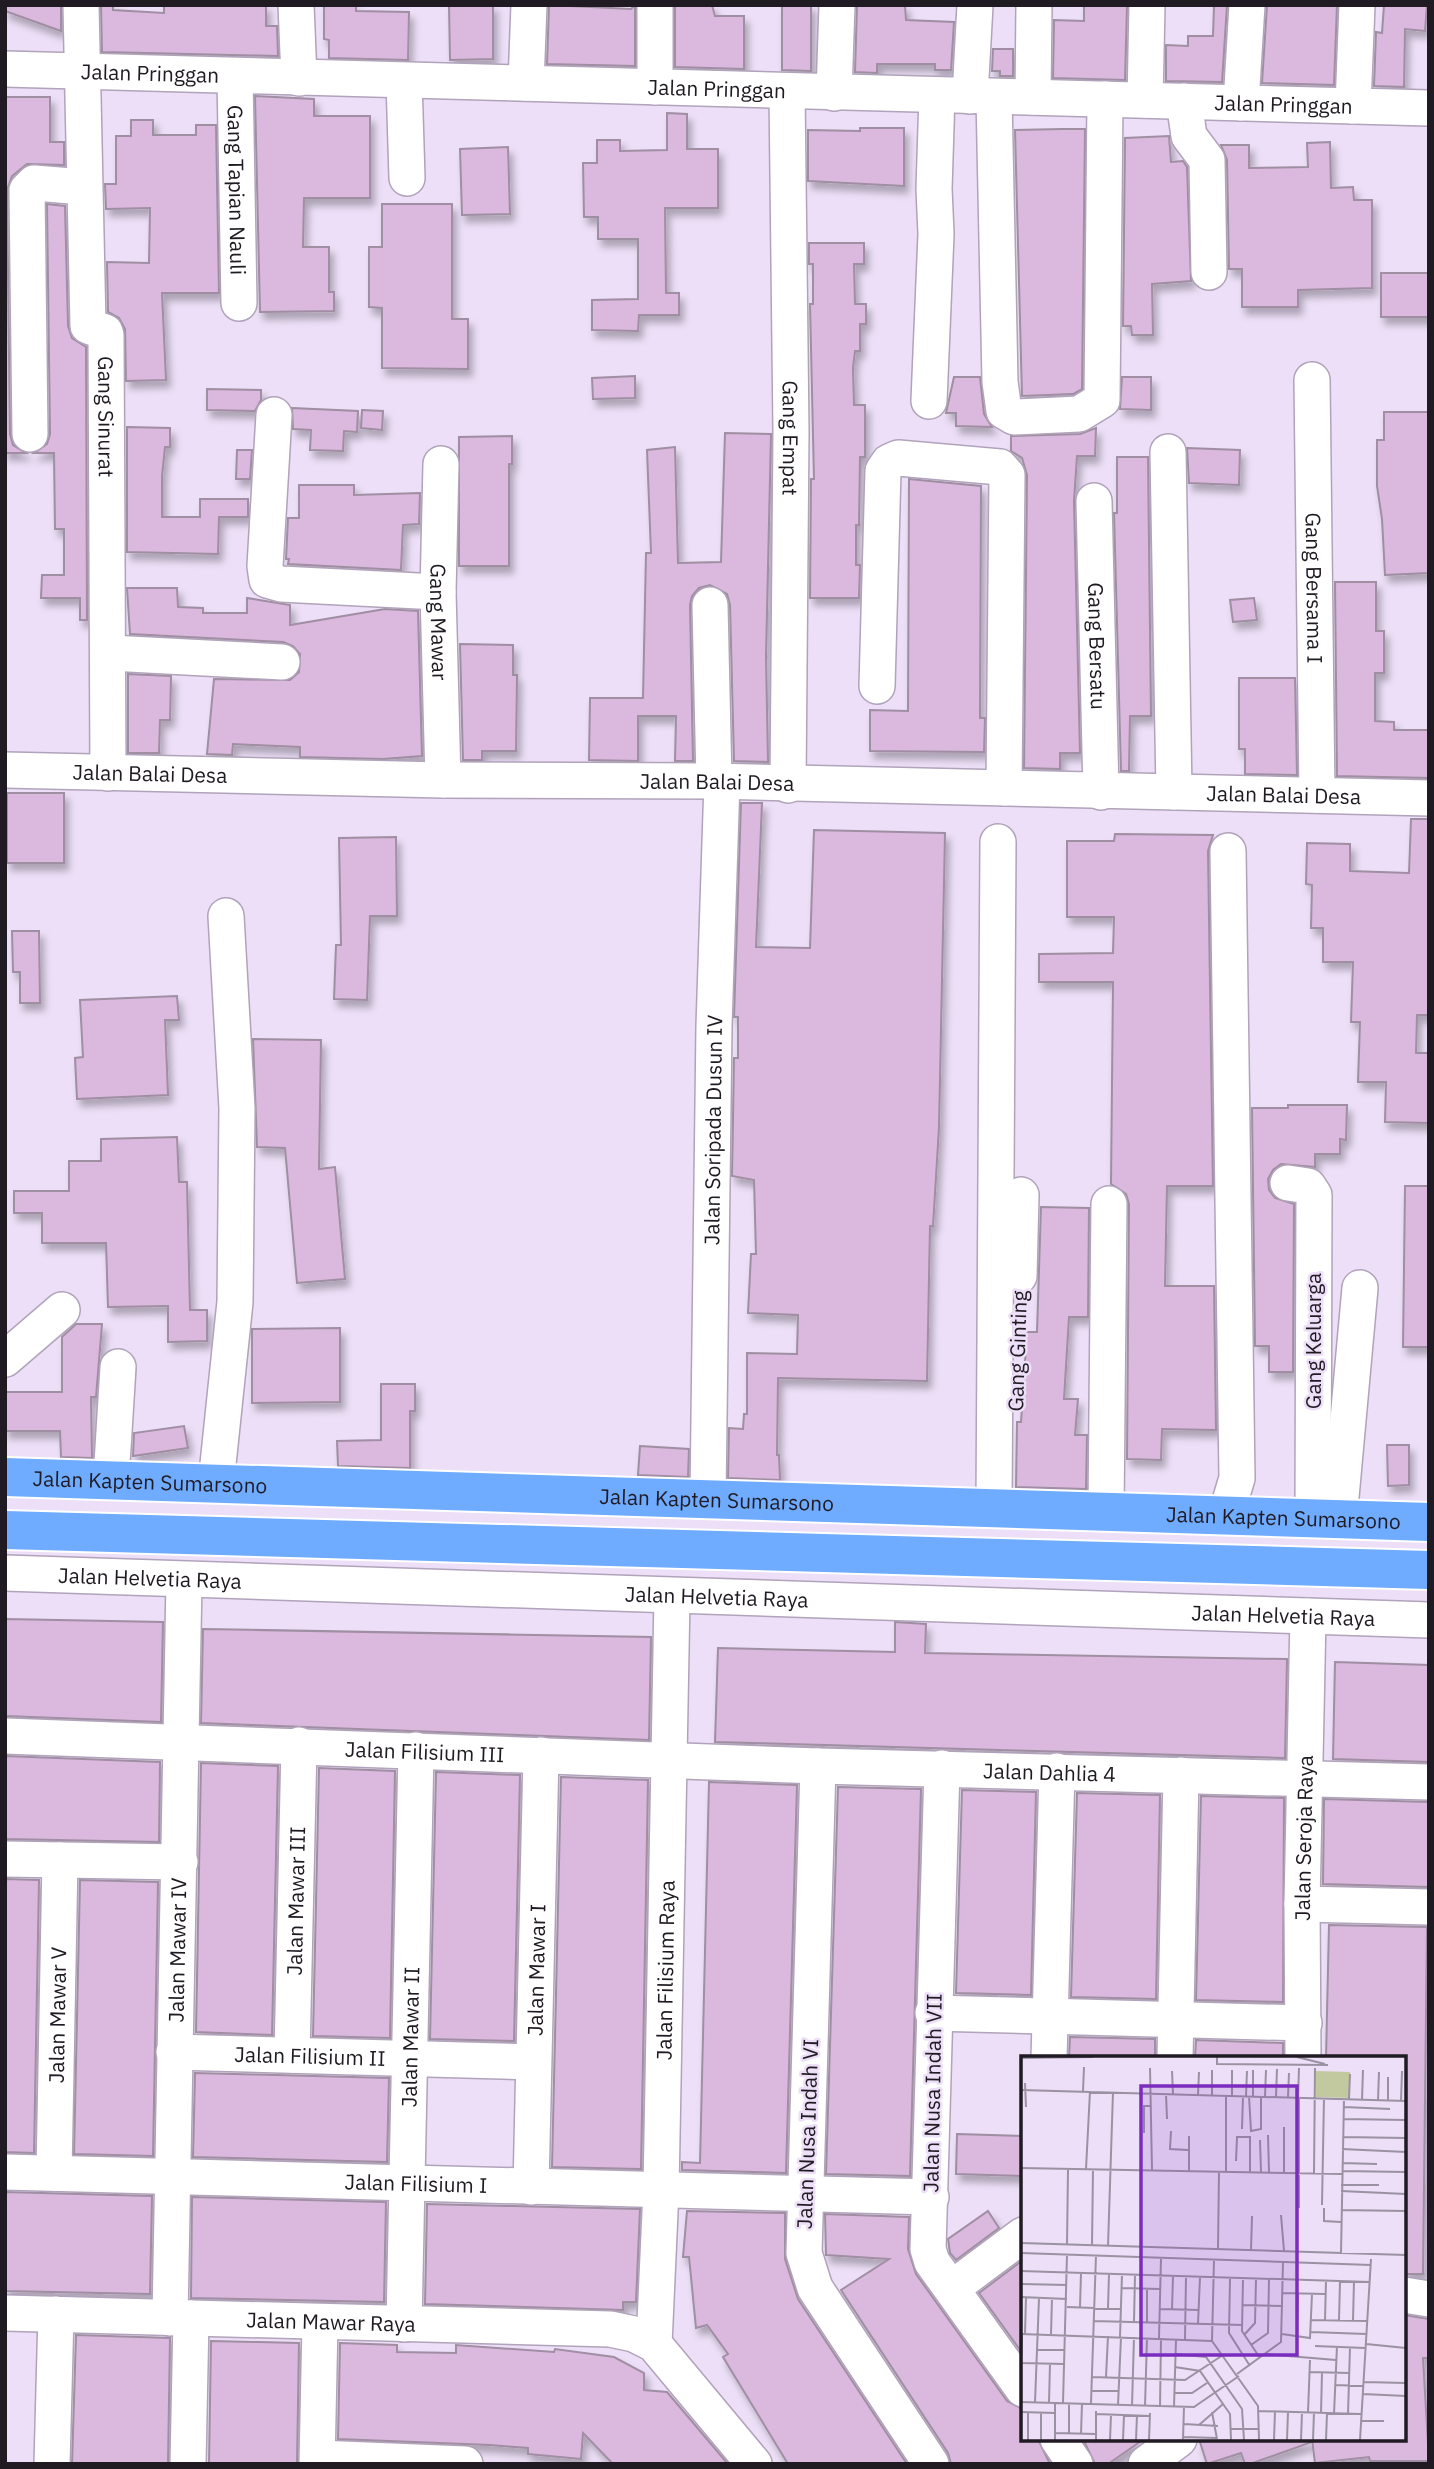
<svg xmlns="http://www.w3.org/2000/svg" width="1434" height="2469" font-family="'IBM Plex Sans',sans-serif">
<defs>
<filter id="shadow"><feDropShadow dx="4" dy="7" stdDeviation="3.5" flood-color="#0004"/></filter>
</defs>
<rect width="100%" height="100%" fill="#ecdff7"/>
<!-- building -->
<g fill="#dbb8de" stroke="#a08ea2" stroke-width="2" filter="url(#shadow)">
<path d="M5 5H61V31L5 11Z"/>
<path d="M101 5H113V10L164 13V5H266V26H277L278 56 102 52Z"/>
<path d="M324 5H356V11L409 12 408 60 329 58V40L324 39Z"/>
<path d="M449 5H493V59L450 60Z"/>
<path d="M549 5 631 9 635 5V66L547 64Z"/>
<path d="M675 5H712L715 16H744V69L675 67Z"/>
<path d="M782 5H811V71L782 70Z"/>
<path d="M857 5H905L906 20 954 22 951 70H935V64H877V73L855 72Z"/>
<path d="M1084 5H1127L1125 80 1053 78 1054 20 1084 21Z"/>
<path d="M1214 5H1227L1222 82 1166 81V45L1188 46V36H1213Z"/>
<path d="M1267 5H1337L1334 85 1262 83Z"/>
<path d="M1384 5H1427L1425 31 1405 29 1404 87 1374 86 1376 32 1382 33Z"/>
<path d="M993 49H1013V76H1000V71H992Z"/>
<path d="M255 96 314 99V116H370V198H304L303 247H329V292H334V311L260 312Z"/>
<path d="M5 97H50V142H64V165L27 164 12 176 7 190 10 434 13 445 26 453H5Z"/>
<path d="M667 113 687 114V149H718V208H665L666 293H679V315H639L638 331 592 330V300L638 299V239H598V217H584L583 163H597V140H620V151L667 150Z"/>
<path d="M131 120H153V135H196V125H216L219 293H162L166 380 126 381 125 329 119 318 108 312 107 262 149 263 150 208 106 209 105 184H116V136H131Z"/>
<path d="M860 128H904V186L808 181V130L860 131Z"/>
<path d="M1063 129H1085L1082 389 1073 394 1022 396 1015 130Z"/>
<path d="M1169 136 1171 162 1183 161 1187 167 1191 281 1152 284 1153 335H1132L1131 326H1123L1125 138Z"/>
<path d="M1330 142 1331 188 1353 187 1354 200H1372V288L1298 290V307H1242V269H1229L1227 160 1221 145H1249V168L1308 167 1307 143Z"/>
<path d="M508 147 510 214 462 215 460 149Z"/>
<path d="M47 204 65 206 68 326 72 338 86 347 87 620H80V598H41L42 575H64V529H55L54 453H34L47 444 50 434Z"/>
<path d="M382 204H452V319H468V369L382 368V308L369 307V247H382Z"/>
<path d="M809 243H864V264H854L855 304H866V324H860V351H855L853 368 854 405H865V457H860L859 525H856V565H860L859 598H810L811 479H814L810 304H813V264H809Z"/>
<rect x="1381" y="273" width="48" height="44"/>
<path d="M635 376V398L593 399 592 378Z"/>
<path d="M954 377H980L984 414 992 427 956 426V413H946Z"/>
<path d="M1122 377H1151V410L1120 409Z"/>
<path d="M207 389 261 390V400L255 411 207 410Z"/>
<path d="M292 408 358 411 357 432 344 431 343 451 310 450 311 430 293 429Z"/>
<path d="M362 410 383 411 382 430 361 428Z"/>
<path d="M1384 412H1429V573L1385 575 1382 519 1377 486V440H1384Z"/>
<path d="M127 427 170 428V447H165L162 476V517H200V499H248V517H219L218 554 127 552Z"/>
<path d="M1096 428 1095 456H1077L1074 501 1080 753H1060V769L1024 768 1027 475 1022 458 1011 451V436L1080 434Z"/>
<path d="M725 433 771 434 766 657 768 762 734 761 730 605 727 594 710 585 699 588 692 596 690 605 693 761H675L676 716H638V761L589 760 590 698H643L646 553H651L647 450 675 447 678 563 721 562Z"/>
<path d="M512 436V464H509V566H459V437Z"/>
<path d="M1187 448 1240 450 1239 485 1189 483Z"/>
<path d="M237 450H252L250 479H236Z"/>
<path d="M1117 457H1148L1151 716H1130L1129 771H1121L1114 513H1117Z"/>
<path d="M909 479 981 486 980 718H985L984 752 870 751V710L908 711Z"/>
<path d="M299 485H354V495L420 493 419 524 403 525 401 570 288 564 289 559H286L288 518H299Z"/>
<path d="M1335 582H1376V631H1384V673H1375V721L1394 722V730H1429V778L1337 776Z"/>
<path d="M127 588H177L178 607 203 608V613H247V598L290 605V625L385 609 418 611 422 756 383 759 300 757V747L233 744 232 755 207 754 214 679 290 680 299 672 300 654 293 646 283 642 130 634Z"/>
<path d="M1254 598 1257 620 1233 622 1230 600Z"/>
<path d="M460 644 513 645V675H517L516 751H482V760H463Z"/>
<path d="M128 674 171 676 170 720H160L159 753H128Z"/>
<path d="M1239 678H1295L1297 775 1245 774V749H1239Z"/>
<rect x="7" y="793" width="57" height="70"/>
<path d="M741 803H762L756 947 810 948 814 830 945 833 939 1127 933 1226H930L927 1381 778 1378 777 1455H779L780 1480 728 1478 729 1428 743 1429 744 1414H747V1353L797 1354 798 1315 748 1313 751 1254H756L754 1180 732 1176 734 1058H738V1017H734Z"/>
<path d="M1411 819H1429V1015H1417L1416 1053H1429V1123L1385 1122 1386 1082H1358L1360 1022H1351L1353 962H1323V928H1311L1312 885 1306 884 1307 843 1350 844V871L1409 873Z"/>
<path d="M1115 834 1213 835 1208 851 1213 1186H1167L1165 1286H1214L1216 1430 1162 1429 1161 1460 1127 1459 1129 1204 1126 1194 1111 1184 1113 982H1039V954L1113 953 1114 917H1067V841H1114Z"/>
<path d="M396 837 397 916H370L367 1000 334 999 336 945H341L339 838Z"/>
<path d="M12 931H39L40 1003H20V972H13Z"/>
<path d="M177 996 179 1020H165L168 1095 77 1099 75 1058 83 1057 80 1000Z"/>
<path d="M253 1039 321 1040 319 1169 335 1167 345 1279 297 1283 285 1148 257 1147Z"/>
<path d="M1288 1105H1347L1346 1140 1340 1139V1154H1315V1167L1281 1164 1273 1170 1268 1179 1269 1190 1275 1198 1294 1204 1293 1372H1269V1346H1255L1252 1108H1288Z"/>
<path d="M177 1137 179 1182H187L190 1310H207V1341L168 1342V1306L108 1307 106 1243H42V1213H14V1191H69V1161H101V1139Z"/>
<path d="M1405 1186H1429V1347H1403Z"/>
<path d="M1041 1207 1089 1208 1088 1317H1069L1064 1399H1078L1075 1435H1087L1086 1489 1016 1487 1017 1422H1021L1027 1332H1037Z"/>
<path d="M76 1324H102L96 1397H91L92 1458 61 1457 60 1431H5V1392H62V1337Z"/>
<path d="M340 1328V1402L252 1403V1329Z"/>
<path d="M381 1384H415V1411H410V1468L338 1466 337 1441 381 1440Z"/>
<path d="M184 1426 188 1448 133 1456 134 1433Z"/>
<path d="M1387 1445H1409V1485L1388 1486Z"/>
<path d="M640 1446 689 1449 688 1477 638 1475Z"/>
<path d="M5 1619 163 1622 161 1722 5 1716Z"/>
<path d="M895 1622 926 1624 925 1653 1287 1659 1285 1758 715 1742 718 1648 895 1652Z"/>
<path d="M203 1629 651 1637 649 1740 201 1723Z"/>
<path d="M1335 1662 1429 1665V1762L1333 1759Z"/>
<path d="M5 1756 160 1762 159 1842 5 1839Z"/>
<path d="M201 1763 278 1766 272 2035 196 2032Z"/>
<path d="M319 1768 395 1771 390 2038 313 2036Z"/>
<path d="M436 1772 520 1775 514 2041 430 2039Z"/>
<path d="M561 1777 648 1780 641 2169 552 2167Z"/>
<path d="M709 1782 797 1785 786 2173 682 2170V2162L700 2163Z"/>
<path d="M838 1787 921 1789 910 2176 826 2174Z"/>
<path d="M962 1790 1036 1792 1031 1995 956 1993Z"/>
<path d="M1077 1793 1160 1795 1156 1999 1071 1997Z"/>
<path d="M1201 1796 1284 1798 1283 2002 1196 2000Z"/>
<path d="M1324 1799 1429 1802V1887L1323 1884Z"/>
<path d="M5 1879 39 1880 34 2153 5 2152Z"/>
<path d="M80 1880 158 1882 153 2156 74 2154Z"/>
<path d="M1329 1925 1427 1927 1423 2274H1404V2058H1326Z"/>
<path d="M1070 2037 1155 2039V2058H1069Z"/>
<path d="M1196 2040 1283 2043V2057L1195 2058Z"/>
<path d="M195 2073 389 2078 387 2162 193 2157Z"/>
<path d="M957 2134 1023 2136V2176L956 2174Z"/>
<path d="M5 2192 152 2196 150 2294 5 2291Z"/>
<path d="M192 2197 386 2202 384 2302 191 2298Z"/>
<path d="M427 2204 640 2209 636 2302H623V2310L425 2304Z"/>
<path d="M687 2211 785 2213V2259L798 2299 907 2464H788L723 2357 728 2354 707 2325 696 2328 689 2257H683Z"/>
<path d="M988 2211 999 2228 956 2260 950 2253 948 2239Z"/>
<path d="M825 2214 909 2217 908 2249 916 2274 1007 2401 1023 2409V2439H1038L1050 2464H951L948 2453 841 2290 889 2259 826 2255Z"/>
<path d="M1023 2260V2354L979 2293Z"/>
<path d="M1404 2315 1429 2319V2358H1423L1429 2461H1370L1369 2457 1315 2463 1312 2439H1404Z"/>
<path d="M76 2335 170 2338 168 2464H72Z"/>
<path d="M211 2341 299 2343 297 2464H209Z"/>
<path d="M340 2343 397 2345V2352L456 2353V2345L554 2352 555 2349 614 2357 644 2373V2390L667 2392 728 2464H613L583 2433 581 2459 528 2454V2448L490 2445 338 2439Z"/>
<path d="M1083 2439H1144L1108 2464H1095Z"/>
<path d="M1199 2439H1311L1312 2442 1250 2464H1245L1241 2453 1207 2464Z"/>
</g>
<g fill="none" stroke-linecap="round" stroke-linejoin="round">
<defs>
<g id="minor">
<path id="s1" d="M81 5 88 326 105 332 106 335 108 773"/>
<path d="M296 5 299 78"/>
<path id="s2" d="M5 69 1429 108"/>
<path id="s3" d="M235 76 239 303"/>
<path d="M404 81 407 178"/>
<path d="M526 83 529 5"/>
<path d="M655 87V5"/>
<path id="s4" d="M787 92 791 432 788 785"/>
<path d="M834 93 837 5"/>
<path d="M970 96 975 5"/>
<path d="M994 97 1000 382 1004 411 1014 417 1079 414 1102 400 1105 99"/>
<path d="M1033 97 1034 5"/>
<path d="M1145 100 1147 5"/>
<path d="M1184 101 1189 136 1207 160 1209 272"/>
<path d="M1241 103 1247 5"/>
<path d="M1353 106 1357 5"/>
<path id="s5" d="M1312 380 1317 795"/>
<path d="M929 401 936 234 934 189 937 95"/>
<path d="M274 415 265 566 267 580 281 584 438 592"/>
<path d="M30 434 27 190 34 183 84 187"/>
<path d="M1168 452 1174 792"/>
<path id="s6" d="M441 464 438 592 443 780"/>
<path id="s7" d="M1094 501 1101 792"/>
<path d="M710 605 714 781"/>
<path d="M110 653 282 662"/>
<path d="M877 686 883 471 889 462 898 458 1000 467 1007 475 1004 788"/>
<path id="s8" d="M5 770 443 780 714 781 1429 798"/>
<path d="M1288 1183 1308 1186 1314 1195 1313 1518"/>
<path d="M1019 1276 1021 1195"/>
<path d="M5 1359 62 1310"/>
<path d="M111 1480 118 1367"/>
<path d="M216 1483 235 1302 237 1108 226 916"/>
<path id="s9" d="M708 1498 714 1026 722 782"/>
<path d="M994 1507 998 842"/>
<path d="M1106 1511 1109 1204"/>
<path d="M1226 1515 1237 1478 1228 851"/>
<path d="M1339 1519 1360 1288"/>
<path id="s10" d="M5 1573 1429 1620"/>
<path id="s11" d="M5 1736 818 1766 1429 1782"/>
<path d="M818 1766 804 2253 815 2288 931 2464"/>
<path d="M942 1768 928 2249 932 2262 1023 2389"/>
<path d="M5 1859 180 1862"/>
<path d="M1302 1904 1429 1907"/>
<path d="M933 2013 1304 2023"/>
<path id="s12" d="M174 2052 533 2062"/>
<path id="s13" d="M292 2055 299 1745"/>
<path d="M1049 2058 1057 1771"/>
<path d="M1175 2058 1181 1775"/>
<path id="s14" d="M1303 2058 1302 1904 1308 1616"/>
<path id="s15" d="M5 2172 931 2197"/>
<path id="s16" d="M54 2173 60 1860"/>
<path id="s17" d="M531 2187 541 1755"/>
<path d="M952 2288 1023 2235"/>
<path d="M1404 2295 1429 2299"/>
<path id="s18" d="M5 2313 610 2329 634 2334 654 2344 754 2464"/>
<path id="s19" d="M170 2318 184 1581"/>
<path id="s20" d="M404 2324 416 1750"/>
<path id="s21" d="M654 2344 661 2190 672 1597"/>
<path d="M1058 2439 1075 2464"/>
<path d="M318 2458 465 2464"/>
<path d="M52 2464 56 2314"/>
<path d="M188 2464 191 2318"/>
<path d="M317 2464 320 2322"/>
<path d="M1146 2464 1179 2439"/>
</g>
<g id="highway">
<path id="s22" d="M5 1477 1429 1522"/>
<path d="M5 1530 1429 1570"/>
</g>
</defs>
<!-- minor casing -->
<use href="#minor" stroke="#b0a3ba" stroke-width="38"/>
<!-- highway casing -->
<use href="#highway" stroke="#fff" stroke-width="42"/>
<!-- minor -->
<use href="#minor" stroke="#fff" stroke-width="35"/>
<!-- highway -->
<use href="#highway" stroke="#6fabfe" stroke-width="38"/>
</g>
<g text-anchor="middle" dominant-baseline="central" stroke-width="5" stroke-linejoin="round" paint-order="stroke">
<!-- street labels -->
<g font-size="21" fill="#201b23" stroke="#ecdff7">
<text stroke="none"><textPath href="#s2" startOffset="145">Jalan Pringgan</textPath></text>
<text stroke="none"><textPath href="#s2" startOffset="712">Jalan Pringgan</textPath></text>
<text stroke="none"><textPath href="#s2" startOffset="1279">Jalan Pringgan</textPath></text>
<text stroke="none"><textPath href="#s3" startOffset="114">Gang Tapian Nauli</textPath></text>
<text stroke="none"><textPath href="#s1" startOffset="424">Gang Sinurat</textPath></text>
<text stroke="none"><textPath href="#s4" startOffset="346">Gang Empat</textPath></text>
<text stroke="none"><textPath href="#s5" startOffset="208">Gang Bersama I</textPath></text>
<text stroke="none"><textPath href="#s6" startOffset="158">Gang Mawar</textPath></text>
<text stroke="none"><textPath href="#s7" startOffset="145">Gang Bersatu</textPath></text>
<text stroke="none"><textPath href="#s8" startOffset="145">Jalan Balai Desa</textPath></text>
<text stroke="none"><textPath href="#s8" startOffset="712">Jalan Balai Desa</textPath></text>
<text stroke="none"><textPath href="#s8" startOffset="1279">Jalan Balai Desa</textPath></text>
<text stroke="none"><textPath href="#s9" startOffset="368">Jalan Soripada Dusun IV</textPath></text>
<text transform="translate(1313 1341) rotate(-90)">Gang Keluarga</text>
<text transform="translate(1017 1351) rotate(-88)">Gang Ginting</text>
<text stroke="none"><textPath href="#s22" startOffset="145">Jalan Kapten Sumarsono</textPath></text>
<text stroke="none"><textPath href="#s22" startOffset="712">Jalan Kapten Sumarsono</textPath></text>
<text stroke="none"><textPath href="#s22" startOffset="1279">Jalan Kapten Sumarsono</textPath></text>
<text stroke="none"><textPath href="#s10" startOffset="145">Jalan Helvetia Raya</textPath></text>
<text stroke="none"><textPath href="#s10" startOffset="712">Jalan Helvetia Raya</textPath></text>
<text stroke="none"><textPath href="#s10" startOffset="1279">Jalan Helvetia Raya</textPath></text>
<text stroke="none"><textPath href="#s11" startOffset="420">Jalan Filisium III</textPath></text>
<text stroke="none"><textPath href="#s11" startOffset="1045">Jalan Dahlia 4</textPath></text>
<text stroke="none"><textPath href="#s14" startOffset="220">Jalan Seroja Raya</textPath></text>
<text stroke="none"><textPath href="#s13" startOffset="154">Jalan Mawar III</textPath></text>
<text stroke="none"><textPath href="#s19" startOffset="368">Jalan Mawar IV</textPath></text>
<text stroke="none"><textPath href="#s21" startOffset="374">Jalan Filisium Raya</textPath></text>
<text stroke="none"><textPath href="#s17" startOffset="217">Jalan Mawar I</textPath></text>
<text stroke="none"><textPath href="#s16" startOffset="158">Jalan Mawar V</textPath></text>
<text stroke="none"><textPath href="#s20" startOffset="287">Jalan Mawar II</textPath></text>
<text stroke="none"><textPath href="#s12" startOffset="136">Jalan Filisium II</textPath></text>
<text transform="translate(932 2093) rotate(-89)">Jalan Nusa Indah VII</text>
<text transform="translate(807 2134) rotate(-88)">Jalan Nusa Indah VI</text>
<text stroke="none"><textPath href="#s15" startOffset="411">Jalan Filisium I</textPath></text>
<text stroke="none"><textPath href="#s18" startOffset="326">Jalan Mawar Raya</textPath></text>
</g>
</g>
<!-- overview -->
<g transform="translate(1021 2056)">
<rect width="385" height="385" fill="#ecdff7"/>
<path d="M295 15 329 16 328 42 295 41Z" fill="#c3c99f"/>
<path fill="none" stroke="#9a91a2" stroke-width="2" d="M196 1V8L307 9M276 1 304 8M0 2 72 1M129 12 131 114M151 15 152 38M367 21V44M4 27 5 51M0 34 385 45M62 35 63 11M145 38 146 63M177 39 178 16M191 39V14M205 40V115M211 40V14M225 40 226 15M228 40 230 75 240 73V41M232 40V14M244 41 245 14M255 41 256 13M267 41 268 17M277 42 278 12M278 42V152M328 43 329 18M341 44 342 14M357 44 358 16M380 45 381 15M323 51 369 53M322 63 385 64M263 71V116M221 73 222 40M150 75 149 93 167 94M123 77V50H129M247 79 248 116M168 80V115M322 81 385 82M239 84 240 116M321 93 385 96M215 105 216 81H229V116M321 107 356 108M0 112 321 118M65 113 69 35M321 115 385 116M293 117 294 12M320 129H358M320 135 385 138M301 149 303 42M303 152V165L320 166M320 154 385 155M260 159 263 195M0 187 385 199M46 189 47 113M71 189 72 113M87 190 92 36M197 193 198 115M230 194 231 160M0 197 350 209M320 197 323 43M0 215 349 226M209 222 208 277 229 310M222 222 221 275 239 302M0 228 46 229M100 232 139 233M261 237 304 238M0 241 46 243M221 249 262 250M46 251 100 253M59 251 60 217M87 252 88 218M139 253 178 254M151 254 152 220M290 264 346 265M304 264 305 225M318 264 319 225M73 265 221 269M332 265 333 225M113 266 114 219M126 267V232M177 268 179 221M290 276 345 278M0 278 191 285M4 278 5 241M30 278 31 242M261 278 289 282 291 238M223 279 234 267 235 223M276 280 277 238M99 281 101 218M138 282 140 202M164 283 165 220M191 285 237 350 238 384M191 285 193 204M345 288 385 292M230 289 247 277 248 223M294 290 344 292M15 294H44M154 298 185 301 221 353 223 384M244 298 315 304M0 307 43 308M0 307 1 278M154 311 179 315 209 358 210 384M288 316 328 317M216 318 260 286 262 206M71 321 164 324 202 299M85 321 87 280M343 326 385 327M314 329 342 330M70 335H98M153 337H171L186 327M342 338 385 340M0 346 173 351 218 320M14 346 18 242M28 347 29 307M42 347 46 198M48 347V378M70 347 75 199M97 349 100 281M111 350 113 281M124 350 126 282M139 351 140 282M153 351 155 283M238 355 340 358M0 356 34 357M191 356 196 383M287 356 289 304M20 357V384M300 357 301 317M75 358 129 360M313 358 316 290M327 358 329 291M340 365H363M163 368 197 370M178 369 202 348M210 373H238M34 377 75 378M60 378 61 347M162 381 196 382M162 383 163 351M7 384V357M34 384V347M75 384V355M89 384 90 359M102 384 103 359M115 384 116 359M128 384 129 357M253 384 254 355M266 384 267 356M280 384 281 356M292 384 293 356M305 384 306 357M339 384 350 203"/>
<path fill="#7b2cbf" fill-opacity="0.15" stroke="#7b2cbf" stroke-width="3.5" d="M120 30H276V299H120Z"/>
<rect width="385" height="385" fill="none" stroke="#201b23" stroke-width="3.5"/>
</g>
<!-- border -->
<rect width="1434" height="2469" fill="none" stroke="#201b23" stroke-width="14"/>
</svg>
